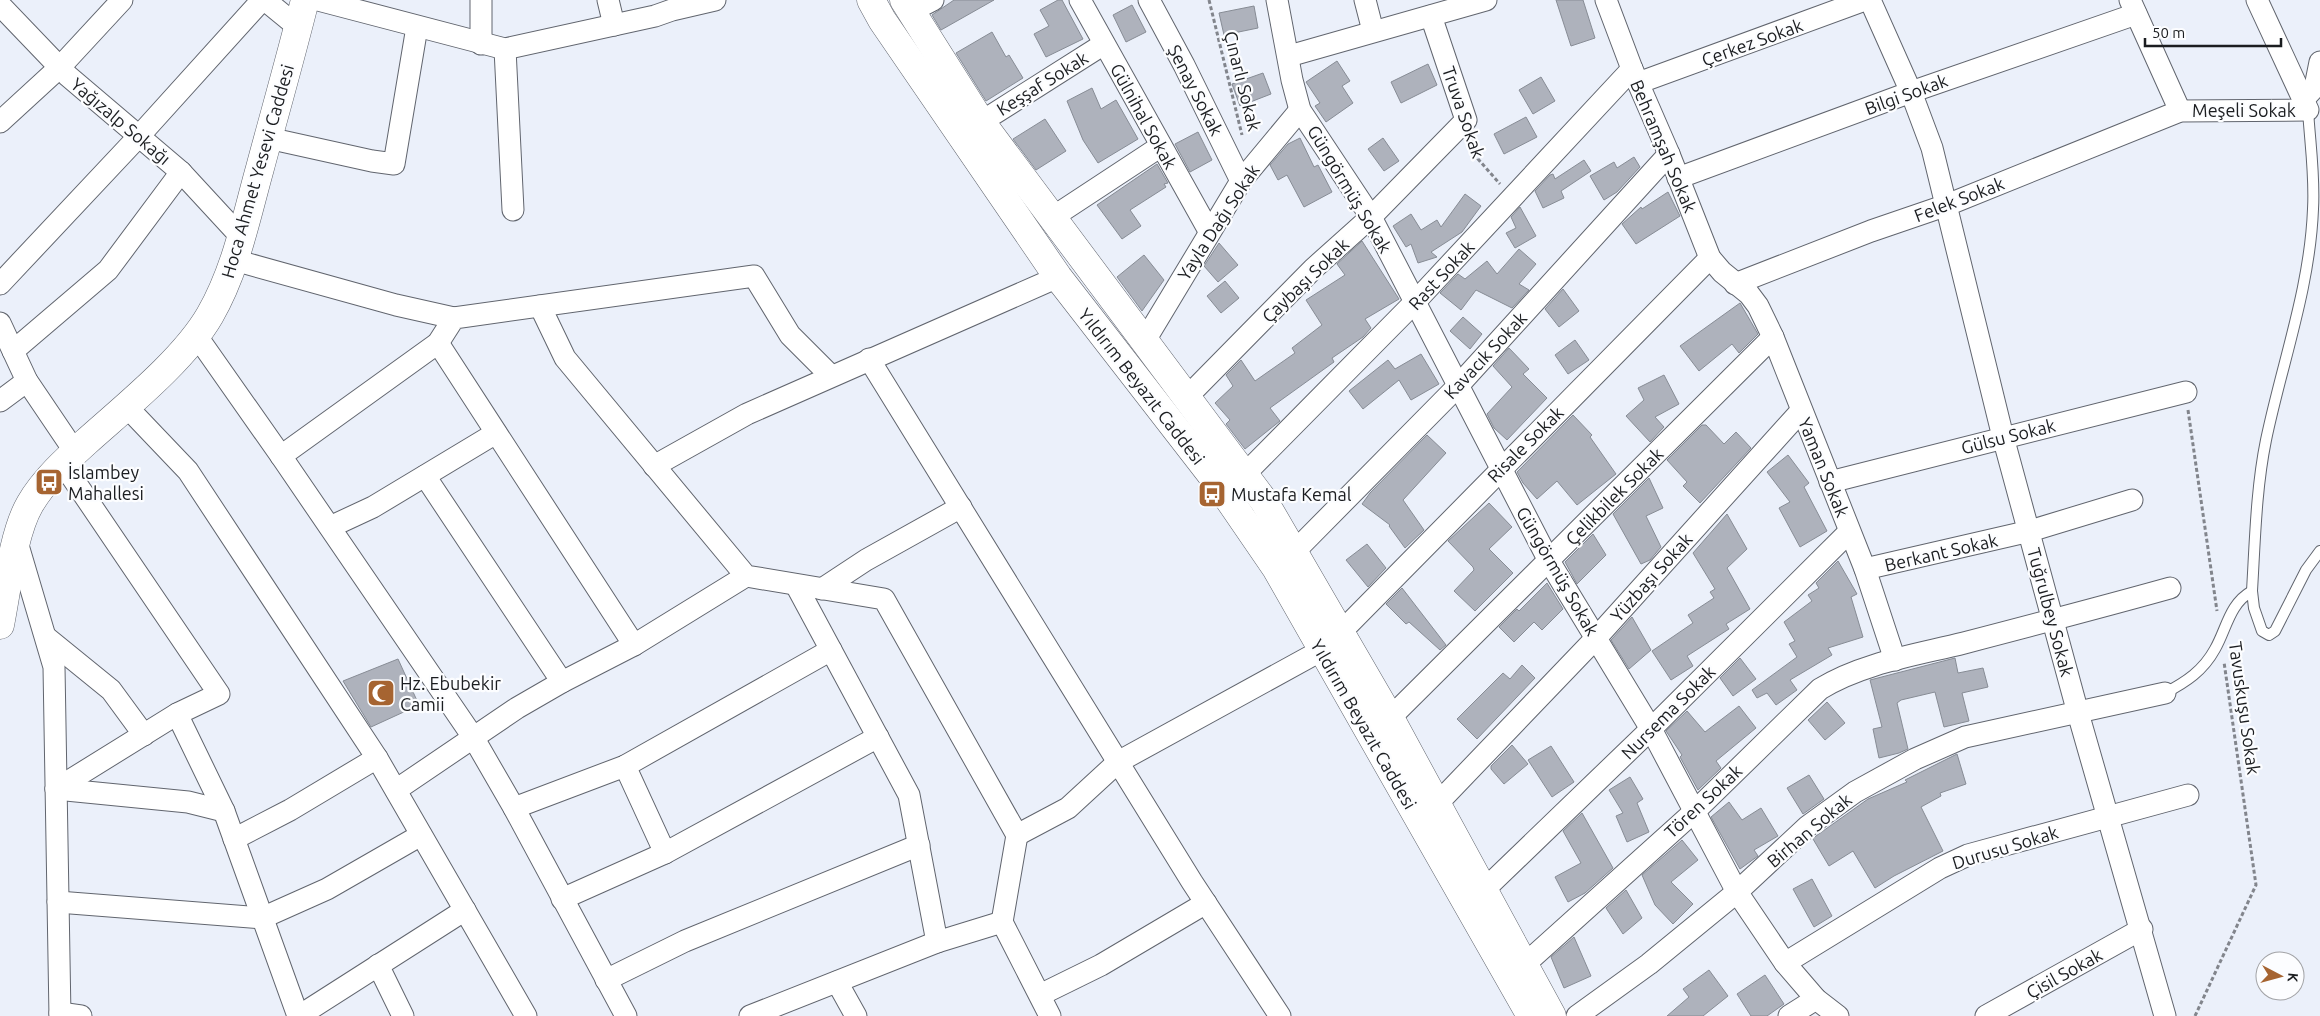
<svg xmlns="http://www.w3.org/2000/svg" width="2320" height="1016" font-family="Ubuntu,sans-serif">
<rect width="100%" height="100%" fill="#ebf0fa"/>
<!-- building -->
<g fill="#aeb2bc" stroke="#878c95">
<path d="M954 0H994L941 30 932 15Z"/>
<path d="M1058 0H1062L1083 39 1046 57 1034 34 1049 26 1040 10Z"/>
<path d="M1556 0H1583L1595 38 1571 46Z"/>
<path d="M1132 5 1146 32 1126 42 1113 15Z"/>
<path d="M1254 6 1258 28 1224 35 1219 13Z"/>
<path d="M992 32 1006 57 1009 55 1023 78 986 101 956 53Z"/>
<path d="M1337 61 1350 81 1342 86 1353 103 1326 122 1315 106 1320 103 1306 82Z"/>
<path d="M1428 64 1437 85 1401 103 1391 82Z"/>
<path d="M1263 73 1271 94 1240 106 1232 84Z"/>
<path d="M1541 77 1555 101 1533 114 1519 90Z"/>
<path d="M1092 88 1101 109 1116 100 1138 139 1098 163 1083 140 1067 101Z"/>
<path d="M1526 117 1537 137 1504 154 1494 134Z"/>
<path d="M1045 119 1066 151 1036 170 1013 139Z"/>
<path d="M1198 132 1212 160 1190 172 1175 144Z"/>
<path d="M1300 138 1314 167 1318 165 1332 192 1304 207 1287 175 1278 180 1270 165 1288 144Z"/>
<path d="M1383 138 1399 161 1384 171 1368 149Z"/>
<path d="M1634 157 1640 167 1617 192 1604 200 1590 176 1614 162 1617 168Z"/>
<path d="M1584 160 1591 171 1561 191 1564 198 1543 208 1535 191 1550 175 1553 174 1555 179Z"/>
<path d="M1157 164 1168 183 1164 184 1166 187 1130 210 1141 226 1122 239 1097 205Z"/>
<path d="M1668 192 1680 216 1636 244 1622 224 1641 207 1642 209Z"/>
<path d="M1465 194 1481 206 1462 232 1431 252 1437 257 1418 263 1411 244 1406 247 1393 226 1411 214 1421 230 1437 220 1441 227Z"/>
<path d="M1520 207 1536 236 1515 248 1506 233 1516 228 1511 217Z"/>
<path d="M1362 241 1399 299 1365 319 1371 328 1363 337 1332 358 1334 362 1270 408 1280 421 1245 449 1226 424 1230 420 1215 403 1233 386 1226 375 1241 360 1255 381 1295 353 1292 348 1322 325 1306 300 1345 275 1337 264Z"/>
<path d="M1219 243 1238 265 1218 282 1204 266Z"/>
<path d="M1519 249 1536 264 1519 284 1529 290 1512 308 1476 290 1461 310 1440 293 1458 274 1465 279 1487 261 1497 274Z"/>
<path d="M1144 255 1164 280 1142 311 1117 277Z"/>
<path d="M1225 281 1239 298 1221 313 1207 296Z"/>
<path d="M1563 289 1579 311 1559 327 1545 309Z"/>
<path d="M1740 303 1758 334 1739 353 1732 344 1699 371 1680 346Z"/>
<path d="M1463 317 1482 334 1470 349 1450 331Z"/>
<path d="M1575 340 1589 360 1568 374 1555 355Z"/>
<path d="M1509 348 1529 369 1523 374 1547 398 1507 440 1494 428 1487 414 1512 387 1493 366Z"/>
<path d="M1421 354 1439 384 1411 400 1399 380 1363 409 1349 391 1388 360 1395 369Z"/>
<path d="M1664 375 1679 404 1655 417 1664 427 1650 442 1626 416 1644 400 1638 388Z"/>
<path d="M1573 415 1592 435 1590 437 1616 474 1577 505 1557 481 1537 499 1523 483 1517 472Z"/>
<path d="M1702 425H1706L1724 444 1736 432 1751 448 1700 503 1683 486 1687 482 1667 460Z"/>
<path d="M1427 435 1446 453 1403 500 1424 530 1405 548 1389 526 1390 525 1362 504 1370 493Z"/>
<path d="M1788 455 1809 483 1804 487 1827 531 1800 547 1779 508 1790 502 1767 472Z"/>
<path d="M1649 478 1663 508 1646 516 1661 547 1650 560 1641 564 1613 514Z"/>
<path d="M1489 503 1512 527 1489 549 1513 573 1475 611 1454 591 1474 570 1473 567 1448 541Z"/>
<path d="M1727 514 1747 549 1727 568 1750 609 1726 624 1729 629 1687 656 1693 666 1671 680 1652 651 1693 623 1688 615 1714 598 1710 592 1715 589 1693 553Z"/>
<path d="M1593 534 1606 555 1577 584 1565 562Z"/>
<path d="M1367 544 1386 568 1368 587 1346 560Z"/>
<path d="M1838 561 1857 594 1851 597 1863 637 1828 648 1832 655 1790 680 1797 690 1776 705 1767 693 1757 698 1752 690 1797 657 1789 644 1795 641 1784 622 1812 601 1808 595 1819 588 1816 583Z"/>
<path d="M1547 583 1563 609 1542 630 1534 622 1514 642 1499 627 1517 609 1519 611Z"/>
<path d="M1402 588 1446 645 1440 650 1409 622 1406 624 1386 604Z"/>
<path d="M1632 617 1651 650 1629 669 1611 640Z"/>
<path d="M1740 658 1756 679 1733 696 1720 678Z"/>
<path d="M1955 658 1958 673 1983 668 1988 687 1962 693 1969 721 1944 727 1935 692 1901 700 1897 703 1908 749 1899 753 1879 758 1873 729 1882 727 1870 680Z"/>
<path d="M398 659 419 705 371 727 343 681Z"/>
<path d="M1522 665 1535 678 1477 739 1457 719 1503 673 1510 679Z"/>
<path d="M1827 702 1845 723 1825 740 1808 720Z"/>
<path d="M1739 706 1756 728 1716 761 1721 768 1698 790 1680 757 1682 755 1666 731 1687 711 1705 732Z"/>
<path d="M1512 745 1528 764 1504 784 1491 769V766Z"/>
<path d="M1551 746 1574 782 1552 797 1528 760Z"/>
<path d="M1957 754 1966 784 1940 793 1941 796 1921 807 1943 851 1894 876 1875 888 1853 851 1829 866 1813 839 1816 836 1868 799 1907 782 1905 780Z"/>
<path d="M1809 775 1824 799 1803 814 1787 788Z"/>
<path d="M1630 777 1643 799 1637 803 1649 832 1627 842 1616 816 1623 813 1609 790Z"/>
<path d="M1729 802 1742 820 1761 808 1778 836 1754 850 1758 856 1740 869 1711 817Z"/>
<path d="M1582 813 1613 868 1585 893 1568 902 1555 877 1581 863 1563 831Z"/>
<path d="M1682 840 1698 860 1671 882 1693 904 1673 924 1655 905 1642 875Z"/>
<path d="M1812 879 1832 916 1814 927 1793 889Z"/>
<path d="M1626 890 1642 918 1623 934 1606 908Z"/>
<path d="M1574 937 1591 976 1564 988 1551 957Z"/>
<path d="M1709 970 1728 996 1703 1016H1667L1689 997 1683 989Z"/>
<path d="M1765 975 1784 1004 1767 1016H1751L1737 994Z"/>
</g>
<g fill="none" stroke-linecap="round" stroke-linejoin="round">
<defs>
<g id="lane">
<path d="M2252 591C2255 541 2256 489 2266 440 2282 363 2310 288 2313 209 2315 176 2310 143 2308 110"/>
<path d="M2165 693C2186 682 2203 671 2215 649 2227 628 2229 604 2252 591L2254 608 2262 631 2269 635 2275 631 2306 570 2320 551"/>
</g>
<g id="street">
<path d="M265 0 298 27"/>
<path d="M318 0 505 49 655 16 672 10 715 0"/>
<path d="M481 0V44"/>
<path d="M608 0 614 25"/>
<path d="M1080 0 1209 231"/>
<path d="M1149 0 1184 65 1241 181"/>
<path d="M1277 0 1292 80 1300 110 1371 217 1549 561 1651 729 1737 892 1785 963 1816 999 1838 1016"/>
<path d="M1365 0 1373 31"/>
<path d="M1606 0 1632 69 1669 154 1710 258 1722 272 1749 294 1758 306 1773 337 1865 569 1895 660"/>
<path d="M1870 0 1911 92 1932 148 2003 437 2078 713 2165 1016"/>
<path d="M2130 0 2180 111"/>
<path d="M0 5 68 76 181 172 241 237"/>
<path d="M910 12 933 0"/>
<path d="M505 49 513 210"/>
<path d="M1289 56 1486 0"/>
<path d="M1638 83 1865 0"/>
<path d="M2303 100 2315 87 2320 62"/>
<path d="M0 122 60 67 122 0"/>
<path d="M981 122 1104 44"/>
<path d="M268 138 372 161 394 164 417 27"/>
<path d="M1678 178 1911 92 2136 14"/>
<path d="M1053 217 1161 146"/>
<path d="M234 260 396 305 454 318"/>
<path d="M0 284 140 135 262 0"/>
<path d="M1735 284 1871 231 1947 205 2180 111 2308 110 2257 0"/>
<path d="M540 306 565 358 746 576 884 599 1017 835 1002 922 1050 1016"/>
<path d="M0 323 27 381 75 452"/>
<path d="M196 335 281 456 473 737 514 808 626 1016"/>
<path d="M1144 342 1241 181 1300 110"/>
<path d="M438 343 634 645"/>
<path d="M13 351 108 270 181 172"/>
<path d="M869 359 1192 882 1280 1016"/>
<path d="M1187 397 1313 269 1371 217 1466 120 1431 16"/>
<path d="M0 401 27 381"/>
<path d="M126 406 188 471 377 758 526 1016"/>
<path d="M281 456 438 343 454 318 754 276 790 335 831 376"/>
<path d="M654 466 747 414 1058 277"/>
<path d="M1244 475 1414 303 1632 69"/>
<path d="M425 476 562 682"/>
<path d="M1830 482 2186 392"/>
<path d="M330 527 373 507 496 433"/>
<path d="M17 542 54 667 60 1016"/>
<path d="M1295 551 1457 387 1669 154"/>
<path d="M1865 569 2030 531 2132 500"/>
<path d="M796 585 909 795 937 942"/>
<path d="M822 589 866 560 961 507"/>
<path d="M1341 632 1710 258"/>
<path d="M47 638 111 690 144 735"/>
<path d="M177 714 224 811 298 1016"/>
<path d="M1390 718 1773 337"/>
<path d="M625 766 665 853"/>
<path d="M56 789 177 714 219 694 63 464"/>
<path d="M56 789 188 802 224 811"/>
<path d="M396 790 517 708 562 682 634 645 746 576"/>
<path d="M1436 805 1597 637 1801 411"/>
<path d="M514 808 625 766 831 650"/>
<path d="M1017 835 1068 808 1118 762 1322 650"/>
<path d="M234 839 290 810 377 758"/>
<path d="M1485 889 1651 729 1849 532"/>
<path d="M562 899 665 853 878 737"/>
<path d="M58 902 262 918 327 889 421 835"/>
<path d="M1785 963 1940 868 1968 855 2188 795"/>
<path d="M378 965 403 1016"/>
<path d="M1524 965 1695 811 1820 689C1862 663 1916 655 1964 643 2033 625 2102 607 2170 588"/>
<path d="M606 980 685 941 919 845"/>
<path d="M837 982 856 1016"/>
<path d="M1040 995 1101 965 1206 903"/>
<path d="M60 1013 81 1016"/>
<path d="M299 1016 465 910"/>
<path d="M750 1016 937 942 1002 922"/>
<path d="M1577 1016 1649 964 1737 892 1808 826 1855 792 1915 759 1965 737 2165 693"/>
<path d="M1789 1016 1816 999"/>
<path d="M1986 1016 2142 929"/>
</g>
<g id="secondary">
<path d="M871 0 882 20 1058 277 1217 482 1276 568 1531 1016"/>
<path d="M904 0 981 122 1264 501 1390 718 1552 1016"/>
<path d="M0 625C7 590 13 533 30 504 44 480 66 460 86 442 125 407 184 360 210 315 236 270 246 218 260 168 275 112 291 56 305 0"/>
</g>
</defs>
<!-- lane casing -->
<use href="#lane" stroke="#61656e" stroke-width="12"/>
<!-- street casing -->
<use href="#street" stroke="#61656e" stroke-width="23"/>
<!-- secondary casing -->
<use href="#secondary" stroke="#61656e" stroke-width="29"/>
<!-- path -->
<g stroke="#82858c" stroke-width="3" stroke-dasharray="4 2.5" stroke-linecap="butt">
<path d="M1209 0 1242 135"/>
<path d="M1472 140 1478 159 1500 184"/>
<path d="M2188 410 2217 611"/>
<path d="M2195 1016 2256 885 2224 662"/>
</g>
<!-- lane -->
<use href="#lane" stroke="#fff" stroke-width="10"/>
<!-- street -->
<use href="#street" stroke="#fff" stroke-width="21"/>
<!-- secondary -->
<use href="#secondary" stroke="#fff" stroke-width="28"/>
</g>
<!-- icons -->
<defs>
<symbol id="bus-square" viewBox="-11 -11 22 22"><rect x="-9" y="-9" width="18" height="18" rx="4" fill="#a66431" stroke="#fcfdff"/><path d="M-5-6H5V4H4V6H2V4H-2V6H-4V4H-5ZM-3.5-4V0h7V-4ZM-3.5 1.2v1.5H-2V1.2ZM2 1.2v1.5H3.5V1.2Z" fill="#fff"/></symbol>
<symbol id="mosque-square" viewBox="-11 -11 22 22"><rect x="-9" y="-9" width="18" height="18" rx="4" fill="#a66431" stroke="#fcfdff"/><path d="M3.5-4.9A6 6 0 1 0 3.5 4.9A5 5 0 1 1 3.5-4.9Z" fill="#fff"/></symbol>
</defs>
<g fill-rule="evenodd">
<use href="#bus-square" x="33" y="466" width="32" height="32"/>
<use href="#bus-square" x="1196" y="478" width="32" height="32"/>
<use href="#mosque-square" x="365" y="677" width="32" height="32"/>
</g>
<g text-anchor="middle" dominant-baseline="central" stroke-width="4.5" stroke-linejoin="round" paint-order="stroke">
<!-- street labels -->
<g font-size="18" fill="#1b1d20" stroke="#fcfdff">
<text transform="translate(1752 42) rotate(-20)">Çerkez Sokak</text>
<text transform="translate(1243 81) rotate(76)">Çınarlı Sokak</text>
<text transform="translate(1042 83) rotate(-32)">Keşşaf Sokak</text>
<text transform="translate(1196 90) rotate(63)">Şenay Sokak</text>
<text transform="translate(1906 94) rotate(-20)">Bilgi Sokak</text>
<text x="2244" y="110">Meşeli Sokak</text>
<text transform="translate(1464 112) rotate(71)">Truva Sokak</text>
<text transform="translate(1144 116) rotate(61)">Gülnihal Sokak</text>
<text transform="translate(121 121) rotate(40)">Yağızalp Sokağı</text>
<text transform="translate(1664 146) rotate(67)">Behramşah Sokak</text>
<text transform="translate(257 171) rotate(-74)">Hoca Ahmet Yesevi Caddesi</text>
<text transform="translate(1350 189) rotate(59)">Güngörmüş Sokak</text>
<text transform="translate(1959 199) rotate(-21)">Felek Sokak</text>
<text transform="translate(1218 222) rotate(-57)">Yayla Dağı Sokak</text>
<text transform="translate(1441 275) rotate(-47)">Rast Sokak</text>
<text transform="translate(1305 280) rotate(-44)">Çaybaşı Sokak</text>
<text transform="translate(1485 355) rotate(-47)">Kavacık Sokak</text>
<text transform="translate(1142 386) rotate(52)">Yıldırım Beyazıt Caddesi</text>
<text transform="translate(2008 436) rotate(-14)">Gülsu Sokak</text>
<text transform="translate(1525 444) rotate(-45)">Risale Sokak</text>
<text transform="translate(1824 467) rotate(68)">Yaman Sokak</text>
<text transform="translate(1614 496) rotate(-45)">Çelikbilek Sokak</text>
<text transform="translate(1941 552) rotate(-13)">Berkant Sokak</text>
<text transform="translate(1558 571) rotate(60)">Güngörmüş Sokak</text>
<text transform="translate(1651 577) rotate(-48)">Yüzbaşı Sokak</text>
<text transform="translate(2051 612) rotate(75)">Tuğrulbey Sokak</text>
<text transform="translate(2245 708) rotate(82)">Tavuskuşu Sokak</text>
<text transform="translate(1668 712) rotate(-45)">Nursema Sokak</text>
<text transform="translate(1364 724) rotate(60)">Yıldırım Beyazıt Caddesi</text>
<text transform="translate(1703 801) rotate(-43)">Tören Sokak</text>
<text transform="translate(1809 830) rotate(-40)">Birhan Sokak</text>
<text transform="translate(2005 847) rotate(-17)">Durusu Sokak</text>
<text transform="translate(2064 973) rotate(-29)">Çisil Sokak</text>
</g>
<!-- poi labels -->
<g font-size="18" fill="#1b1d20" stroke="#fcfdff" text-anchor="start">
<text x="68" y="472">İslambey<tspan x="68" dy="21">Mahallesi</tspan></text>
<text x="1231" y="494">Mustafa Kemal</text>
<text x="400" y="683">Hz. Ebubekir<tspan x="400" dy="21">Camii</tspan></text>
</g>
</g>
<!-- north arrow -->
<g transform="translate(2280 976) rotate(96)"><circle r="24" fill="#fcfdff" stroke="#a2a3a6"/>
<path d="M0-4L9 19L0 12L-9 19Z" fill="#a66431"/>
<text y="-8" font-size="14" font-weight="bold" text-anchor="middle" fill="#1b1d20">K</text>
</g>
<!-- scale -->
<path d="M2145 38v8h136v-8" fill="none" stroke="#1b1d20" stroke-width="2.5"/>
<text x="2152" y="38" font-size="15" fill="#1b1d20" stroke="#fcfdff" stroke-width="4" paint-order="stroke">50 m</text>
</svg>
